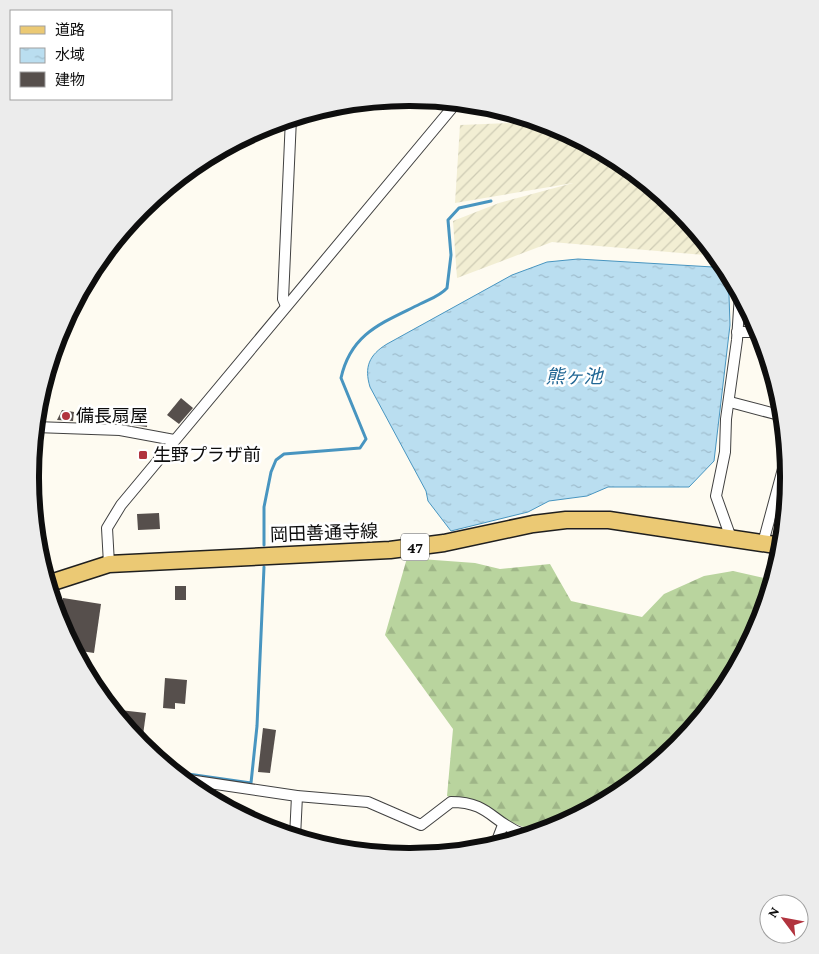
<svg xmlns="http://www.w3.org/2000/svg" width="819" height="954" font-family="'Crimson Pro','Noto Sans JP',serif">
<defs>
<pattern id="farmland-furrows" width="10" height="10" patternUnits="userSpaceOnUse" patternTransform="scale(1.25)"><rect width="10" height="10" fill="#f2eed3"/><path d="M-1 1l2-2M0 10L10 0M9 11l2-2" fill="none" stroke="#cecbb4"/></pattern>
<pattern id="forest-firs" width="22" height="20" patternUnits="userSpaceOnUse" patternTransform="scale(1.25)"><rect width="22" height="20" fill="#b9d49e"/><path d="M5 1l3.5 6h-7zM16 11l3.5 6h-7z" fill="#9eb587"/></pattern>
<pattern id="water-ripples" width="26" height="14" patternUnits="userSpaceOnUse" patternTransform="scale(1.25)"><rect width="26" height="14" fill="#badef0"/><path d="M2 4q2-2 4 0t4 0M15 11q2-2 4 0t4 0" fill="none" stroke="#9fbdcd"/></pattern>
</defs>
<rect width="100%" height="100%" fill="#fefbf1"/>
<!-- farmland -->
<path fill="url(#farmland-furrows)" d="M539 122 555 127 602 152 601 154 605 153 621 162 678 209 716 256 552 242 457 278 453 221 499 203 573 183 455 203 460 125Z"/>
<!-- forest -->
<path fill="url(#forest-firs)" d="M407 558 475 563 500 569 550 564 571 601 642 617 664 594 704 576 733 571 773 580 760 622 725 688 678 746 620 793 554 828 538 833 447 796 453 729 385 635Z"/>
<!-- water -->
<path fill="url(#water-ripples)" stroke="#4895c0" d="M578 259 713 267 722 272 729 295 730 325 714 461 689 487H608L587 496 549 501 528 512 451 531 428 501 426 491 370 387C364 367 369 355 387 344L512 275 547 262Z"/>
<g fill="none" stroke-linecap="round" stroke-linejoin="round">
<!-- stream -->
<g stroke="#4895c0" stroke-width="3">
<path d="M264 545V507L271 472 276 460 284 454 360 448 366 439 341 378C351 333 382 323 420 304 430 299 440 296 447 288L451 255 448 220 459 208 491 201"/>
<path d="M174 772 251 783 257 726 264 567"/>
</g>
</g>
<!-- building -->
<g fill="#564f4c">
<path d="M181 398 193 408 179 424 167 415Z"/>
<path d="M126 409 148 411 147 427 125 424Z"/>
<path d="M62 410 74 412 73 421 57 420Z"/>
<path d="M159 513 160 529 138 530 137 514Z"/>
<rect x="175" y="586" width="11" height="14"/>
<path d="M63 598 101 604 94 653 74 650 59 623Z"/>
<path d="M165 678 187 680 185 704 175 703V709L163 708Z"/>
<path d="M111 709 146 713 143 735 131 733Z"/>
<path d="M263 728 276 730 270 773 258 772Z"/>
</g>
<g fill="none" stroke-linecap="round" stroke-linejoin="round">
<defs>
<g id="minor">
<path d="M286 306 283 299 291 118"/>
<path d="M737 332H760"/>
<path d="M730 402 783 416"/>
<path d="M35 427 120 430 174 440"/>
<path d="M731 538 716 496 725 452 726 419 737 340 740 294"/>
<path d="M763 543 787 454"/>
<path d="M109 564 107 528 121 505 457 102"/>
<path d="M182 779 297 796 368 802 421 825 451 802C490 802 491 822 523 834L522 838"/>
<path d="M295 837 297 796"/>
<path d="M495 846 503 825"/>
</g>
<path id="tertiary" d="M31 490 36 413"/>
<path id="primary" d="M47 584 109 564 390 550 444 543 533 524 566 520H609L782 546"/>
</defs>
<!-- minor casing -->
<use href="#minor" stroke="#414141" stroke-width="12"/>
<!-- tertiary casing -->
<use href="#tertiary" stroke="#414141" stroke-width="15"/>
<!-- primary casing -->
<use href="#primary" stroke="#1f1f1f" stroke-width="19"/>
<!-- minor -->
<use href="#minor" stroke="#fff" stroke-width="10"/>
<!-- tertiary -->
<use href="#tertiary" stroke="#fff" stroke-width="12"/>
<!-- primary -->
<use href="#primary" stroke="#ebc974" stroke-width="16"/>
</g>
<!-- markers -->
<g fill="#b1333e" stroke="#fff" stroke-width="2">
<circle cx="66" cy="416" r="5"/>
<rect x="138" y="450" width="10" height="10" rx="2.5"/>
</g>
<g text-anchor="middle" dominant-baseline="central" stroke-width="5" stroke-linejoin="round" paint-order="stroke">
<!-- shield labels -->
<rect fill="#fff" stroke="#565656" stroke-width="1" x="401" y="533.5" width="28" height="27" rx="4"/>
<g font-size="16" font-weight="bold" fill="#0e0e0e">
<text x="415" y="547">47</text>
</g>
<!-- poi labels -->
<g font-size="18" fill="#0e0e0e" stroke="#fff" text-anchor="start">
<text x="76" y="416">備長扇屋</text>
<text x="153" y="455">生野プラザ前</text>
</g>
<!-- street labels -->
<g font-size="18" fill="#0e0e0e" stroke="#fff">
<text transform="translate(324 533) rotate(-2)">岡田善通寺線</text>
</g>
<!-- water labels -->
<g font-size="19" font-style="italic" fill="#236895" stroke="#fff">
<text x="574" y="376">熊ヶ池</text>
</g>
</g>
<!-- crop -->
<path d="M0 0H819V954H0ZM409 106H410A370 370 0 0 1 780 476V478A370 370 0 0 1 410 848H409A370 370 0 0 1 39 478V476A370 370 0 0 1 409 106Z" fill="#ececec" fill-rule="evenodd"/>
<path fill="none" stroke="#0e0e0e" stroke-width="6" d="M409 106H410A370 370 0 0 1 780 476V478A370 370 0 0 1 410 848H409A370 370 0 0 1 39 478V476A370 370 0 0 1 409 106Z"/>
<!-- legend -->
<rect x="10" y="10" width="162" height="90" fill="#ffffff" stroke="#9f9f9f"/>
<rect x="20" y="26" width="25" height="8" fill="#ebc974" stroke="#9f9f9f"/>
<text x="55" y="35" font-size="15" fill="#0e0e0e">道路</text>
<rect x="20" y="48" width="25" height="15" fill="url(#water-ripples)" stroke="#9f9f9f"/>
<text x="55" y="60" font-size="15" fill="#0e0e0e">水域</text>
<rect x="20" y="72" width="25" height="15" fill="#564f4c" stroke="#9f9f9f"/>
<text x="55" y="85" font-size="15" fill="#0e0e0e">建物</text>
<!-- north arrow -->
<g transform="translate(784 919) rotate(302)"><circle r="24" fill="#ffffff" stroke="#9f9f9f"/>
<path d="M0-4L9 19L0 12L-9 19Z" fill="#b1333e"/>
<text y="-8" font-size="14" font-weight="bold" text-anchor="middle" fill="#0e0e0e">N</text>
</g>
</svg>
